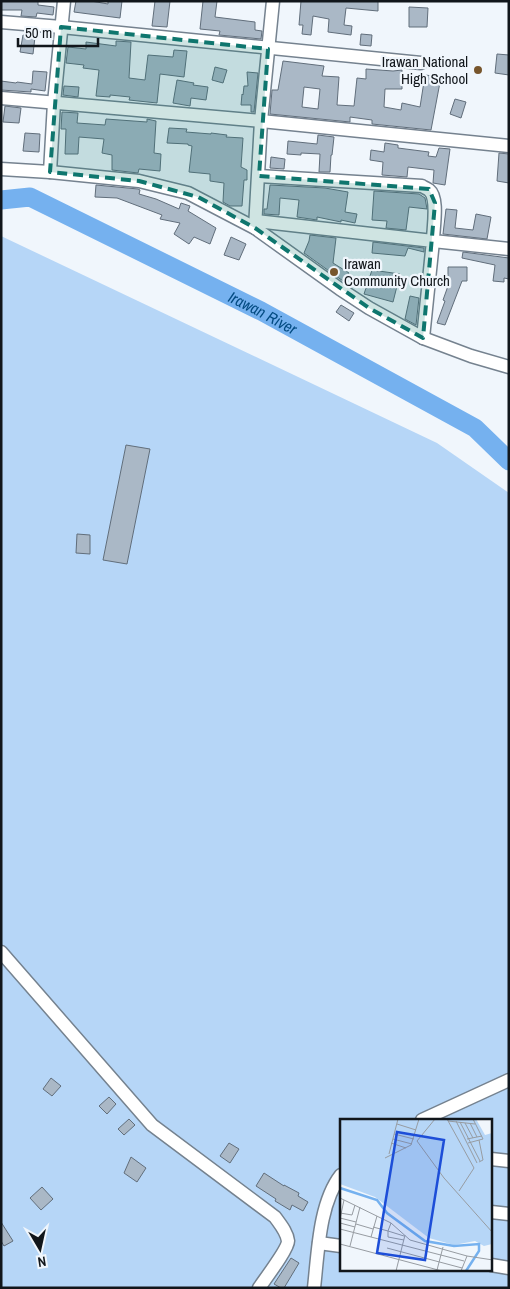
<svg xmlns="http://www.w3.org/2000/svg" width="510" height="1289" font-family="'Archivo Narrow',sans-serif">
<rect width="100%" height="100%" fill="#f0f6fc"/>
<!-- green -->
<path fill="#b6d6f7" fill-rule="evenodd" d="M1 236 437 443 509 493V1288H1ZM341 1120H491V1270H341Z"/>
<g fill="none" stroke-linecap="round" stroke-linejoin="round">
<!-- river -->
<path stroke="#75b1ef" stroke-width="19" id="s1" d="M1 200 30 197 261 311 475 428 509 461"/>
</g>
<!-- building -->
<g fill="#aab8c6" stroke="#616e7b" fill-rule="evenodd">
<path d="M1 1H38V5L54 7 53 15 37 13 36 17 21 16 22 10H1Z"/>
<path d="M76 1H91L108 4V1H122L120 18 74 12Z"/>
<path d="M155 1H170L167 27 152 26Z"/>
<path d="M203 1H217L215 17 255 22V30L262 31 261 39 219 35 220 31 200 29Z"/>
<path d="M301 1H378V11L346 8 344 25 352 26 351 35 328 32 329 19 313 16 311 35 302 34 303 25H299Z"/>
<path d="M409 7 428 8 427 27H409Z"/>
<path d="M361 34 372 35 371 46 360 45Z"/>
<path d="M23 35 35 37 33 54 20 52Z"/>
<path d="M116 41 131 42 129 78 145 80 148 55 173 57 174 50 187 51 184 77 160 74 157 103 129 100 130 97 110 95V97L96 96 99 70 83 68 84 65 66 63 68 47 86 49V42L116 46Z"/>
<path d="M497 54 509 55V75L495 73Z"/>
<path d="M283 61 324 66 322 76 339 77 337 105 354 106 357 78 366 79V69L393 71 402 70V89H385L384 107 401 110 402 103 420 107 425 75 441 77 431 130 372 124V120L350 117V122L270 114 272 90H278ZM304 87 320 89 318 109 302 107Z"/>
<path d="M215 67 227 70 223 83 212 80Z"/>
<path d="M33 71 47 72 45 91 31 89V92L1 90V81L16 83 17 82 32 84Z"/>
<path d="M247 72 258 73 254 112H251V105H241L242 94 243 95 244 86H248Z"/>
<path d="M177 80 194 83 193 85 208 87 206 100 191 98 190 106 173 103Z"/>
<path d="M64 86 79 87 78 97 63 95Z"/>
<path d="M455 99 466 102 461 118 450 114Z"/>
<path d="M5 106 21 108 19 123 3 122Z"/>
<path d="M62 112 78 113 77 123 105 125 106 119 147 122V119L156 121 154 153 161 154 160 171 139 169 138 173 112 170V155L102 153 104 139 79 137 78 154H65L66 129H61Z"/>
<path d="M169 128 187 129 186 132 211 134V133L227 135 226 137 243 138 241 167 247 170V180H244L242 206H230L223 202 224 183 210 181V174L189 172 192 146 188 145V144L167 143Z"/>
<path d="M25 133 40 134 39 152 23 151Z"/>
<path d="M318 135 334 137 332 155H331L330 172H319L320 154 301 153V155L287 154 288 141 317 144Z"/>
<path d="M385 143 398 145V148L429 152 428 156 436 157 439 148 450 149 445 185 433 183 434 170 408 167 407 177 382 175 383 162 370 160 371 150 384 152Z"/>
<path d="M499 153 509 154V183L497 181Z"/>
<path d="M271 157 285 159 284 169 270 168Z"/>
<path d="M96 185 138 189 140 190 139 194 156 199 179 209 181 203 190 206 188 211 216 228 210 244 194 237 189 244 174 234 180 223 160 219 162 215 117 198 95 197Z"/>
<path d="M270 185 325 188 348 192 345 212 357 214 355 223 341 220V222L317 217V220L297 217 299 200 280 198 279 215 264 214V209H267Z"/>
<path d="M374 191 419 194 425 198 427 209 409 207 406 230 386 228 387 221 372 220Z"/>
<path d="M446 209 457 210 455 228 473 230 476 214 491 217 487 239 443 234Z"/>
<path d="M310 235 336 238 333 263 349 273 343 281 304 253 309 241Z"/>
<path d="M231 237 246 244 239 260 224 255Z"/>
<path d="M373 242 424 248V252L408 248 405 256 372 253Z"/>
<path d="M463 252 509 258V279L504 278V282L493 281 495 265 462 258Z"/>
<path d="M448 267H467V281H462L445 325 437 323 445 301 443 300 448 286Z"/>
<path d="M372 270 400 274 393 302 364 294Z"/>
<path d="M410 296 419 298 416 325 405 319Z"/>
<path d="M341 305 354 313 349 321 336 312Z"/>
<path d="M126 445 150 449 127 564 103 560Z"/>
<path d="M77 534 90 535V554L76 553Z"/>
<path d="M51 1078 61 1086 52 1096 43 1089Z"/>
<path d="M109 1097 116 1104 107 1114 99 1106Z"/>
<path d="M129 1119 135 1125 124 1135 118 1129Z"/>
<path d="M229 1143 239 1149 230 1163 220 1156Z"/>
<path d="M131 1157 146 1168 137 1182 124 1173Z"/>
<path d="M264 1173 284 1186V1185L299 1193 298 1196 308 1202 303 1211 292 1205 290 1210 275 1201 276 1199 256 1186Z"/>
<path d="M42 1187 53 1199 41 1210 30 1198Z"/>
<path d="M1 1222 13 1241 4 1246 1 1241Z"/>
<path d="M291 1258 299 1263 284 1288H281L274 1284Z"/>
</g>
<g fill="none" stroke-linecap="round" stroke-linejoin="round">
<defs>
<g id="minor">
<path d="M1 22 61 27 421 63"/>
<path d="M1 98 261 121 509 146"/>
<path d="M1 169 50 172 139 181 188 193 255 228 340 289 369 308 423 338 471 356 509 367"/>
<path d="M50 172 54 103 64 1"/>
<path d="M259 176 422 186C423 187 428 189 429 190 439 198 433 228 433 241L509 249"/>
<path d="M256 221 433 241 423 338"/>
<path d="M255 228 261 121 273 1"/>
<path d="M1 952 152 1125 275 1217C280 1224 287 1232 288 1241 288 1249 265 1279 259 1288"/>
<path d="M422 1120 509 1080"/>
<path d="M491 1159 509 1161"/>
<path d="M491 1212 509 1214"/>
<path d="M319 1243 341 1246"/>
<path d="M491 1265 509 1268"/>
<path d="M314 1288C318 1253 319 1203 341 1175"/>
</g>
</defs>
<!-- minor casing -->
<use href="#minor" stroke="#75828f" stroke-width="15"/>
<!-- minor -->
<use href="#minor" stroke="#fff" stroke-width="12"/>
</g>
<!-- marked area -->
<path fill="#0f766e" fill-opacity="0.2" stroke="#0f766e" stroke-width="4" stroke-dasharray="10 6" stroke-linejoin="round" d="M61 27 268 49 259 176 429 189 435 203 423 338 369 308 255 228 198 197 139 181 50 172Z"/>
<!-- markers -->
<g fill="#77552c" stroke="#f0f6fc" stroke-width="2">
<circle cx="478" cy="70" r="5"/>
<circle cx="334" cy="272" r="5"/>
</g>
<g text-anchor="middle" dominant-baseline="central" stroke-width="4.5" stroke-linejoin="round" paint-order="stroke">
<!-- poi labels -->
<g font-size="15" fill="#11161b" stroke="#f0f6fc" text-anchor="end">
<text x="468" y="61">Irawan National<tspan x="468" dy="17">High School</tspan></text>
<text x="344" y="263" text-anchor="start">Irawan<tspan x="344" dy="17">Community Church</tspan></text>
</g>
<!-- water labels -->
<g font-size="16" font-style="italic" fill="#034b82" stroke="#f0f6fc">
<text stroke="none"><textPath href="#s1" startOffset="289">Irawan River</textPath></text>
</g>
</g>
<!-- overview -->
<g transform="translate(340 1119)">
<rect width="152" height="152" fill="#f0f6fc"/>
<path d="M0 0H136L145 16 152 14V125L144 127 135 122 114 126 89 119 35 78 0 65Z" fill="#b6d6f7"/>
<path fill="none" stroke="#75b1ef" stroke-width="2.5" d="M0 69 37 81 47 94 85 122 114 127 139 125V132L126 152"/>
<path fill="none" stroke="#979ca2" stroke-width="1" d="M95 0 77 22 104 59 153 114M107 0 134 49 119 72M108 2 135 5M116 2 137 44M120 3 140 42M125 4 133 19M130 4 137 18M57 5 76 11M54 15 74 20M53 20 72 25M127 20 142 17M51 24 66 29M128 24 143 20 133 0M49 35 58 0M45 39 71 26 79 0M139 43 143 41 139 21M0 79 51 104 70 121 127 137M0 94 12 96 15 86M0 99 16 103M0 100 4 81M0 104 15 108M51 104 48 112 64 117M16 105 33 110M33 108 48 112V118L64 121M0 110 124 142M31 118 37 97M0 125 102 152M10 127 20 88M47 129 122 149M97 151 103 128M56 152 65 116M121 152 127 137 153 141"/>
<path fill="#1d4ed8" fill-opacity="0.15" stroke="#1d4ed8" stroke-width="2.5" d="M57 13 104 21 85 141 37 134Z"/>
<rect width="152" height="152" fill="none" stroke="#11161b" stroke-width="2.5"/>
</g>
<!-- border -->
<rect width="510" height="1289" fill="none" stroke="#11161b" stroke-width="5"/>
<!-- north arrow -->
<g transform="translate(40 1249) rotate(171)" stroke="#f0f6fc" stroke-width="4" paint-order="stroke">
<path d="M0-4L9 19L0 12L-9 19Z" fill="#11161b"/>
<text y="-8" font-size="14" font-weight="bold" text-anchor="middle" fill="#11161b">N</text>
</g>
<!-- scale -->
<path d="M18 38v8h80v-8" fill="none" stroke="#11161b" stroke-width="2.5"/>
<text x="25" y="38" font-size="15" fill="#11161b" stroke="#f0f6fc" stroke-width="4" paint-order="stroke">50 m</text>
</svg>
